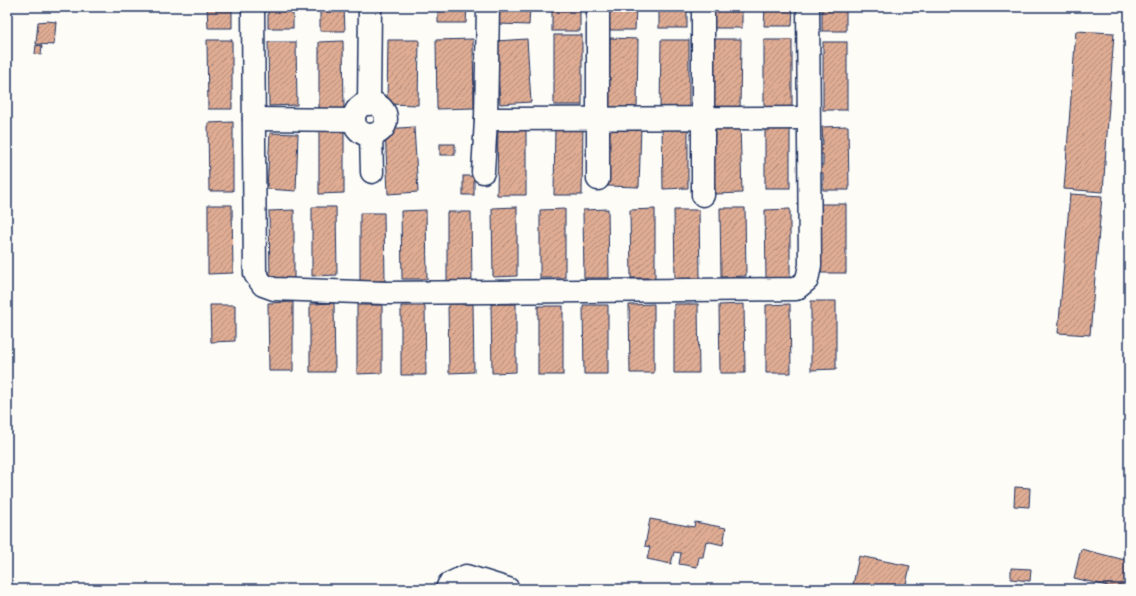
<svg xmlns="http://www.w3.org/2000/svg" width="1136" height="596" font-family="Delius,sans-serif">
<defs>
<pattern id="building-hatch" width="6" height="6" patternUnits="userSpaceOnUse"><rect width="6" height="6" fill="#dfac93"/><path d="M-1 1l2-2M0 6l6-6M5 7l2-2" fill="none" stroke="#b48c7b"/></pattern>
</defs>
<rect width="100%" height="100%" fill="#fdfcf7"/>
<filter id="ink" filterUnits="userSpaceOnUse"><feTurbulence type="fractalNoise" baseFrequency=".025" numOctaves="2"/><feDisplacementMap in="SourceGraphic" scale="8" xChannelSelector="R" yChannelSelector="G"/><feConvolveMatrix kernelMatrix="1 2 1 2 8 2 1 2 1" color-interpolation-filters="sRGB"/></filter>
<g filter="url(#ink)">
<!-- building -->
<g fill="url(#building-hatch)" stroke="#1b2f5e">
<path d="M207 7H232V28H208Z"/>
<rect x="268" y="7" width="25" height="21"/>
<path d="M320 7H344L345 31H320Z"/>
<path d="M438 7H467L466 23H438Z"/>
<path d="M498 7H530L529 25 498 24Z"/>
<rect x="552" y="7" width="28" height="24"/>
<path d="M608 7H636L635 30H607Z"/>
<rect x="659" y="7" width="28" height="21"/>
<rect x="714" y="7" width="28" height="21"/>
<path d="M765 7H793L792 26H764Z"/>
<rect x="822" y="7" width="24" height="24"/>
<path d="M47 21 56 22 54 45 36 44 38 22Z"/>
<path d="M1076 31 1114 33 1103 192 1064 189Z"/>
<rect x="554" y="35" width="28" height="70"/>
<path d="M610 38 638 39 637 109H609Z"/>
<path d="M473 39 474 108 437 109 436 40Z"/>
<path d="M527 39 531 102 500 104 496 41Z"/>
<path d="M713 39H741L740 110H712Z"/>
<path d="M207 40H232V109H208Z"/>
<path d="M388 40H419L418 105 387 104Z"/>
<path d="M661 40H689V111L660 110Z"/>
<rect x="764" y="40" width="28" height="70"/>
<path d="M343 41 344 110H319V42Z"/>
<path d="M268 42H296L297 105 269 106Z"/>
<rect x="823" y="42" width="24" height="68"/>
<path d="M36 45 42 46 41 55 35 54Z"/>
<path d="M233 122V191H209L208 123Z"/>
<path d="M498 124 526 125V195H497Z"/>
<path d="M555 124H583L582 195H554Z"/>
<path d="M740 124 742 193 715 194 712 125Z"/>
<rect x="765" y="124" width="25" height="64"/>
<path d="M319 125H344V193L319 194Z"/>
<path d="M610 125 641 126 639 187 608 186Z"/>
<path d="M688 125V188L663 189 662 126Z"/>
<path d="M848 126 849 190H823V173H818V165H823V154H819V145H823L822 127Z"/>
<path d="M414 127 418 192 388 194 385 129Z"/>
<path d="M270 133 298 134 296 191 267 189Z"/>
<rect x="440" y="144" width="15" height="11"/>
<rect x="463" y="176" width="11" height="19"/>
<path d="M1070 194 1102 196 1090 335 1058 333Z"/>
<rect x="821" y="204" width="25" height="69"/>
<path d="M208 205H232L233 273 208 274Z"/>
<path d="M312 207H336L337 275 312 276Z"/>
<path d="M517 207V276L493 277 492 208Z"/>
<path d="M720 208H745L746 276 721 277Z"/>
<path d="M565 209V278H540V210Z"/>
<path d="M608 209 609 278H584L583 210Z"/>
<path d="M655 209V278H631L630 210Z"/>
<path d="M790 209V278L766 279 765 210Z"/>
<path d="M294 210V279H270L269 211Z"/>
<path d="M426 210 427 279H402L401 211Z"/>
<path d="M674 210H699L700 278 675 279Z"/>
<path d="M447 212H471L472 281H447Z"/>
<path d="M360 213H384L385 281 360 282Z"/>
<path d="M811 301H836V369L811 370Z"/>
<path d="M293 302V371H269L268 303Z"/>
<path d="M334 303 335 372H310V304Z"/>
<path d="M448 304H473L474 372 449 373Z"/>
<path d="M491 304H516V372L492 373Z"/>
<path d="M654 304V373H630L629 305Z"/>
<path d="M674 304H698L699 373H674Z"/>
<path d="M744 304 745 373H720L719 305Z"/>
<path d="M790 304 791 373H766V305Z"/>
<path d="M210 305H235V341L211 342Z"/>
<path d="M357 305H382V373L357 374Z"/>
<path d="M583 305H608V374H584Z"/>
<path d="M401 306H425L426 375H401Z"/>
<rect x="538" y="306" width="25" height="69"/>
<path d="M1015 487 1030 488 1029 507 1014 506Z"/>
<path d="M650 519 694 527 695 522 726 528 723 545 706 541 703 557H699L697 567 679 564 681 553 674 552 671 564 647 559 650 547 645 546Z"/>
<path d="M1081 549 1129 561V589H1120L1074 578Z"/>
<path d="M859 556 910 566 905 589H852Z"/>
<path d="M1011 568 1031 569 1030 581 1011 579Z"/>
</g>
<g fill="none" stroke-linecap="round" stroke-linejoin="round">
<defs>
<g id="minor">
<path d="M253 7 255 274 263 285 274 289 386 293 796 289 807 280 810 265 808 7"/>
<circle cx="370" cy="119" r="16"/>
<path d="M369 104 370 7"/>
<path d="M254 119 354 120"/>
<path d="M486 119 808 118"/>
<path d="M371 135 372 172"/>
<path d="M483 172 486 119 488 7"/>
<path d="M598 179V7"/>
<path d="M703 195V7"/>
<path d="M447 589 449 584 466 576 508 589"/>
</g>
</defs>
<!-- minor casing -->
<use href="#minor" stroke="#1b2f5e" stroke-width="25"/>
<!-- minor -->
<use href="#minor" stroke="#fdfcf7" stroke-width="22"/>
</g>
</g>
<!-- margin -->
<rect width="1136" height="596" fill="none" stroke="#fdfcf7" stroke-width="24"/>
<rect x="12" y="12" width="1112" height="572" fill="none" stroke="#1b2f5e" stroke-width="1.5" filter="url(#ink)"/>
</svg>
